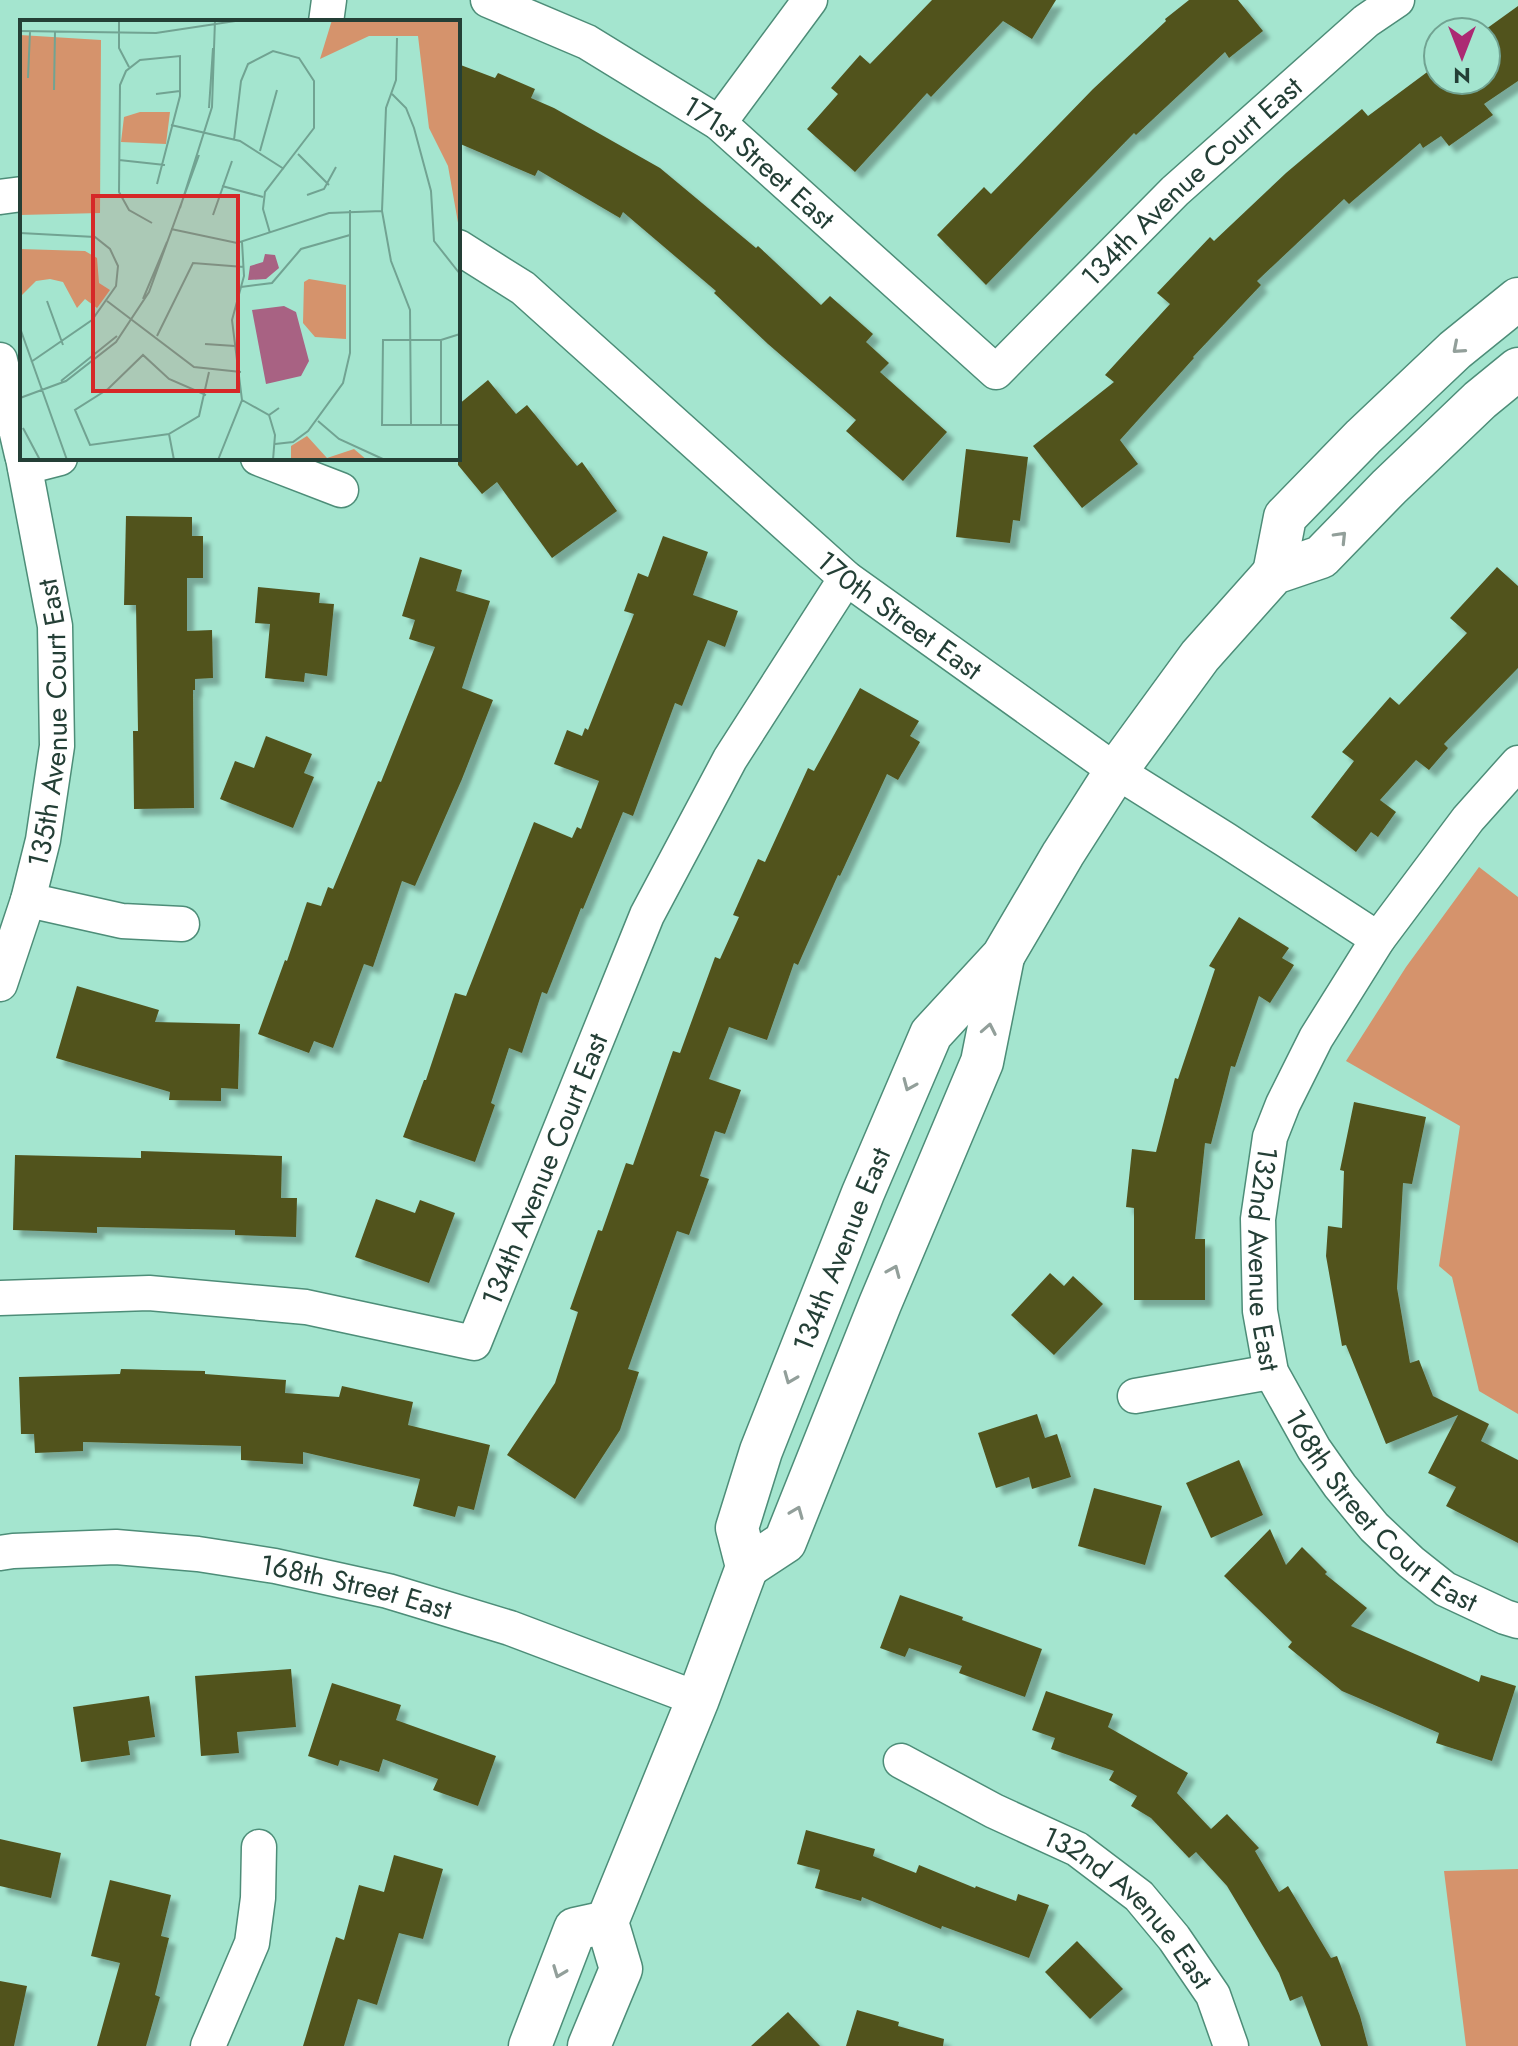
<svg xmlns="http://www.w3.org/2000/svg" width="1518" height="2046" font-family="Jost,sans-serif">
<defs>
<filter id="shadow"><feDropShadow dx="7" dy="7" stdDeviation="2" flood-color="#0004"/></filter>
</defs>
<rect width="100%" height="100%" fill="#a4e5cf"/>
<!-- green -->
<g fill="#d5936c">
<path d="M1479 867 1518 897V1414L1479 1391 1452 1277 1439 1266 1460 1126 1346 1061 1406 967Z"/>
<path d="M1518 1869V2046H1466L1444 1871Z"/>
</g>
<!-- building -->
<g fill="#51531f" filter="url(#shadow)">
<path d="M932 0H1056L1032 39 1003 21 931 97 927 93 855 172 807 129 838 94 831 88 860 55 870 64Z"/>
<path d="M1189 0H1238L1263 31 1229 58 1225 52 1136 135 1134 133 986 285 937 235 984 187 991 194 1093 89 1166 21 1165 19Z"/>
<path d="M1518 6V81L1484 104 1493 115 1449 146 1441 136 1423 148 1420 143 1349 204 1344 199 1257 281 1261 285 1193 357 1194 358 1120 440 1138 464 1082 508 1033 446 1114 382 1105 375 1170 304 1157 293 1210 237 1214 241 1286 173 1362 109 1368 116 1438 64V80H1486V29Z"/>
<path d="M458 64 495 78 498 73 535 89 531 98 554 108 660 168 756 248 758 246 821 305 830 296 873 334 866 342 889 363 880 372 947 432 903 481 846 431 856 420 768 344 714 293 716 291 623 212 620 218 538 170 535 176 458 143Z"/>
<path d="M488 380 516 414 527 405 577 466 582 462 617 511 552 558 497 482 482 494 458 465V405Z"/>
<path d="M966 449 1028 457 1020 521 1013 520 1010 543 956 537Z"/>
<path d="M126 516 192 517V536H203V578H187V631L212 630 213 678 195 679V690H193L194 808 134 809 133 731H138L136 605H124Z"/>
<path d="M663 536 708 552 693 595 738 611 725 647 708 640 682 706 675 703 633 816 623 812 583 909 581 908 547 994 542 992 522 1053 509 1048 491 1103 495 1105 475 1162 403 1137 424 1080H426L455 993 466 996 534 822 572 838 577 827 581 829 599 781 554 764 567 730 582 736 585 728 588 730 634 614 624 611 638 573 648 577Z"/>
<path d="M420 557 462 570 456 591 490 601 462 688 493 700 462 779 415 886 402 881 373 967 364 964 333 1048 314 1041 309 1053 258 1034 285 960 287 961 307 902 321 906 328 887 333 889 378 781 381 782 435 647 409 639 415 620 402 616Z"/>
<path d="M1497 567 1518 586V668L1444 744 1448 748 1429 770 1416 760 1380 800 1396 812 1378 837 1371 832 1356 852 1311 817 1354 761 1342 752 1390 697 1399 705 1467 633 1450 618Z"/>
<path d="M258 587 320 593 319 603 334 604 327 676 305 673 304 682 265 678 270 624 255 623Z"/>
<path d="M860 688 919 721 910 736 920 742 898 780 887 774 840 876 838 875 798 965 794 963 767 1040 729 1027 709 1079 741 1090 725 1134 715 1131 700 1176 709 1179 689 1235 677 1231 628 1369 639 1372 620 1430 575 1499 507 1455 555 1383 578 1312 570 1309 598 1230 602 1231 626 1163 633 1165 673 1051 680 1053 715 957 720 959 739 917 733 915 758 859 765 862 808 768 814 771Z"/>
<path d="M266 736 312 754 304 773 314 777 293 828 220 799 235 761 254 768Z"/>
<path d="M1239 917 1289 948 1282 958 1294 965 1270 1003 1259 996 1235 1067 1231 1066 1211 1144 1205 1143 1195 1239H1205V1300H1134V1208L1126 1207 1132 1149 1156 1152 1175 1078 1178 1079 1215 969 1209 966Z"/>
<path d="M77 986 159 1010 155 1022 240 1024 238 1089 221 1088V1101L169 1100 170 1092 56 1058Z"/>
<path d="M1354 1102 1426 1117 1412 1184 1403 1183 1397 1288 1410 1363 1419 1360 1433 1396 1489 1424 1481 1441 1518 1460V1543L1446 1506 1456 1487 1428 1473 1458 1415 1386 1444 1346 1345 1342 1346 1326 1256 1328 1226 1342 1228 1344 1171 1340 1170Z"/>
<path d="M141 1151 282 1156 281 1198H297L296 1237 235 1235V1230L97 1227V1233L13 1230 15 1155 141 1158Z"/>
<path d="M376 1199 415 1213 420 1200 455 1213 429 1283 355 1257Z"/>
<path d="M1050 1273 1064 1286 1073 1276 1103 1304 1054 1355 1011 1315Z"/>
<path d="M121 1369 205 1371V1374L286 1380 285 1393 339 1397 342 1386 413 1402 408 1425 490 1445 474 1510 458 1506 455 1517 413 1506 420 1479 303 1452V1464L241 1460V1446L83 1442V1451L35 1453 34 1434H21L19 1377 120 1374Z"/>
<path d="M1037 1414 1045 1438 1057 1434 1071 1477 1032 1489 1029 1477 996 1488 978 1433Z"/>
<path d="M1239 1460 1263 1515 1211 1538 1186 1483Z"/>
<path d="M1094 1488 1162 1506 1145 1565 1078 1546Z"/>
<path d="M1270 1529 1286 1565 1302 1547 1327 1572 1325 1574 1367 1608 1351 1626 1479 1682 1481 1675 1516 1686 1492 1761 1436 1743 1439 1733 1342 1691 1288 1647 1292 1642 1224 1576Z"/>
<path d="M900 1595 963 1617 962 1620 1042 1649 1025 1697 959 1673 962 1666 909 1648 905 1657 880 1648Z"/>
<path d="M291 1669 296 1727 237 1732 239 1753 201 1756 195 1676Z"/>
<path d="M332 1683 401 1705 396 1720 496 1756 478 1806 433 1790 438 1779 383 1759 379 1772 340 1760 338 1766 308 1756Z"/>
<path d="M1046 1691 1113 1714 1108 1727 1188 1773 1177 1793 1211 1829 1227 1814 1259 1848 1255 1851 1279 1892 1288 1886 1331 1958 1337 1956 1360 2016 1368 2046H1321L1302 1996 1290 2001 1279 1973 1227 1886 1196 1852 1189 1858 1151 1818 1131 1806 1137 1796 1109 1780 1114 1771 1051 1749 1055 1738 1032 1730Z"/>
<path d="M149 1696 155 1737 128 1741 130 1755 81 1762 73 1707Z"/>
<path d="M806 1830 875 1849 873 1856 916 1873 919 1865 975 1888 976 1886 1016 1901 1018 1894 1049 1905 1029 1958 942 1926 941 1929 862 1897 861 1901 815 1888 820 1870 797 1864Z"/>
<path d="M0 1839 61 1853 51 1898 0 1886Z"/>
<path d="M394 1855 443 1869 423 1939 399 1933 377 2005 358 1999 344 2046H303L336 1937 344 1940 359 1885 384 1892Z"/>
<path d="M110 1880 171 1895 161 1936 169 1938 155 1995 160 1997 146 2046H97L120 1963 91 1956Z"/>
<path d="M1077 1941 1123 1989 1090 2019 1045 1972Z"/>
<path d="M0 1981 27 1986 14 2046H0Z"/>
<path d="M857 2010 899 2022 898 2026 944 2039 943 2046H846Z"/>
<path d="M788 2012 820 2046H751Z"/>
</g>
<g fill="none" stroke-linecap="round" stroke-linejoin="round">
<defs>
<g id="minor">
<path id="s1" d="M488 0 587 42 719 123 996 372 1175 191 1366 21 1397 0"/>
<path d="M326 22 329 0"/>
<path d="M719 123 810 0"/>
<path d="M0 197 22 194"/>
<path id="s2" d="M458 247 523 288 846 578 1116 771 1226 840 1378 939"/>
<path d="M0 360 22 455"/>
<path d="M258 458 341 490"/>
<path d="M25 467 60 458"/>
<path id="s3" d="M1518 763 1468 819 1378 939 1316 1038 1283 1104 1270 1137 1258 1219 1260 1311 1271 1372 1314 1449 1340 1486 1374 1527 1411 1562 1445 1589 1505 1617 1518 1621"/>
<path d="M28 900 122 921 182 924"/>
<path id="s4" d="M0 984 28 900 43 840 57 746 55 626 23 458"/>
<path id="s5" d="M0 1298 149 1293 306 1307 474 1343 647 915 730 759 846 578"/>
<path d="M1135 1396 1271 1372"/>
<path id="s6" d="M0 1553 13 1551 116 1547 198 1554 275 1566 388 1591 510 1628 698 1699"/>
<path id="s7" d="M901 1761 994 1811 1077 1849 1139 1896 1174 1938 1213 1995 1231 2046"/>
<path d="M208 2046 252 1943 258 1898 259 1847"/>
</g>
<g id="tertiary">
<path d="M1274 573 1285 517 1363 437 1455 350 1518 299"/>
<path d="M747 1567 785 1542 880 1304 982 1062 1003 957"/>
<path d="M530 2046 575 1929 607 1922"/>
<path id="s8" d="M589 2046 621 1969 607 1922 698 1699 747 1567 737 1528 761 1451 863 1193 931 1034 1003 956 1063 854 1116 771 1200 656 1274 573 1321 557 1389 487 1480 400 1518 369"/>
</g>
</defs>
<!-- minor casing -->
<use href="#minor" stroke="#4d8d78" stroke-width="37"/>
<!-- tertiary casing -->
<use href="#tertiary" stroke="#4d8d78" stroke-width="45"/>
<!-- minor -->
<use href="#minor" stroke="#fff" stroke-width="34"/>
<!-- tertiary -->
<use href="#tertiary" stroke="#fff" stroke-width="42"/>
</g>
<!-- one-way arrows -->
<defs><path id="oneway-chevron" d="M-2-3.5L2.5 0L-2 3.5" fill="none" stroke-width="1.6" stroke-linecap="round" stroke-linejoin="round" transform="scale(2)"/></defs>
<g stroke="#929f9a">
<use href="#oneway-chevron" transform="translate(1458 348) rotate(139)"/>
<use href="#oneway-chevron" transform="translate(1341 537) rotate(-46)"/>
<use href="#oneway-chevron" transform="translate(989 1029) rotate(-79)"/>
<use href="#oneway-chevron" transform="translate(909 1085) rotate(113)"/>
<use href="#oneway-chevron" transform="translate(894 1271) rotate(-67)"/>
<use href="#oneway-chevron" transform="translate(790 1378) rotate(112)"/>
<use href="#oneway-chevron" transform="translate(797 1512) rotate(-68)"/>
<use href="#oneway-chevron" transform="translate(559 1972) rotate(111)"/>
</g>
<g text-anchor="middle" dominant-baseline="central" stroke-width="8" stroke-linejoin="round" paint-order="stroke">
<!-- street labels -->
<g font-size="28" fill="#243f36" stroke="#a4e5cf">
<text stroke="none"><textPath href="#s1" startOffset="318">171st Street East</textPath></text>
<text stroke="none"><textPath href="#s1" startOffset="908">134th Avenue Court East</textPath></text>
<text stroke="none"><textPath href="#s2" startOffset="576">170th Street East</textPath></text>
<text stroke="none"><textPath href="#s4" startOffset="268">135th Avenue Court East</textPath></text>
<text stroke="none"><textPath href="#s5" startOffset="666">134th Avenue Court East</textPath></text>
<text stroke="none"><textPath href="#s8" startOffset="852">134th Avenue East</textPath></text>
<text stroke="none"><textPath href="#s3" startOffset="574">132nd Avenue East</textPath></text>
<text stroke="none"><textPath href="#s3" startOffset="868">168th Street Court East</textPath></text>
<text stroke="none"><textPath href="#s6" startOffset="360">168th Street East</textPath></text>
<text stroke="none"><textPath href="#s7" startOffset="274">132nd Avenue East</textPath></text>
</g>
</g>
<!-- overview -->
<g transform="translate(20 20)">
<rect width="440" height="440" fill="#a4e5cf"/>
<path d="M312 0H440V214L428 146 409 108 398 16H349L300 39ZM0 15 81 20 80 193 0 195ZM120 92H150L146 124 101 122 104 97ZM0 229 65 231 77 238 79 263 90 270 77 288 65 279 57 288 43 262 30 259 16 261 0 277ZM289 259 326 265V319L295 317 283 303 284 262ZM287 416 307 438 334 429 347 440H271V426Z" fill="#d5936c"/>
<path d="M245 234 255 235 259 248 246 259 228 260 230 246 243 242ZM264 286 276 292 289 341 281 356 246 364 232 290Z" fill="#a86283"/>
<path fill="none" stroke="#71a392" stroke-width="2" d="M99 0V28L109 47M0 11 136 13 222 0M377 18 376 60 366 88 362 191 371 241 390 290 391 404M8 58 10 12M34 70 35 11M136 74 160 71M372 74 386 88 394 108 411 171 414 221 440 254M189 88 193 28M151 105 220 121 264 149M214 120 221 61 228 44 253 31 279 38 294 61V108L245 172 243 189 250 213M240 131 257 70M278 134 309 165M99 140 145 145M202 166 243 177M287 175 304 169 316 147M160 188 192 87 195 0M193 195 212 141M132 203 109 190 99 172 100 65 106 51 120 40 160 36V76L137 164M151 209 217 223 309 193 362 191M0 213 75 217 90 229 98 246 96 266 72 300 11 342M221 267 252 263 281 229 330 215M123 279 147 222M27 281 43 325M87 281 174 347 221 352M0 308 47 440M440 314 421 320H363L362 405H440M137 316 173 243 224 247M421 320V405M185 324 215 326M41 361 97 316M0 378 46 361 96 322 129 272 179 135M222 380 249 395 259 388M249 395 255 415 253 440M298 401 319 419 365 440M3 408 20 440M149 414 70 425 55 390 88 369 123 335 149 359 186 375M255 424 273 422 288 411 323 363 330 333V190M154 440 149 414 179 396 189 352M198 440 222 380 212 300 224 256 222 222"/>
<path fill="#d62828" fill-opacity="0.15" stroke="#d62828" stroke-width="4" d="M73 176H218V371H73Z"/>
<rect width="440" height="440" fill="none" stroke="#243f36" stroke-width="4"/>
</g>
<!-- north arrow -->
<g transform="translate(1462 56) rotate(180)"><circle r="38" fill="#a4e5cf" stroke="#71a392" stroke-width="2"/>
<path d="M0-6L14 30L0 20L-14 30Z" fill="#ac2973"/>
<text y="-12" font-size="22" font-weight="bold" text-anchor="middle" fill="#243f36">N</text>
</g>
</svg>
